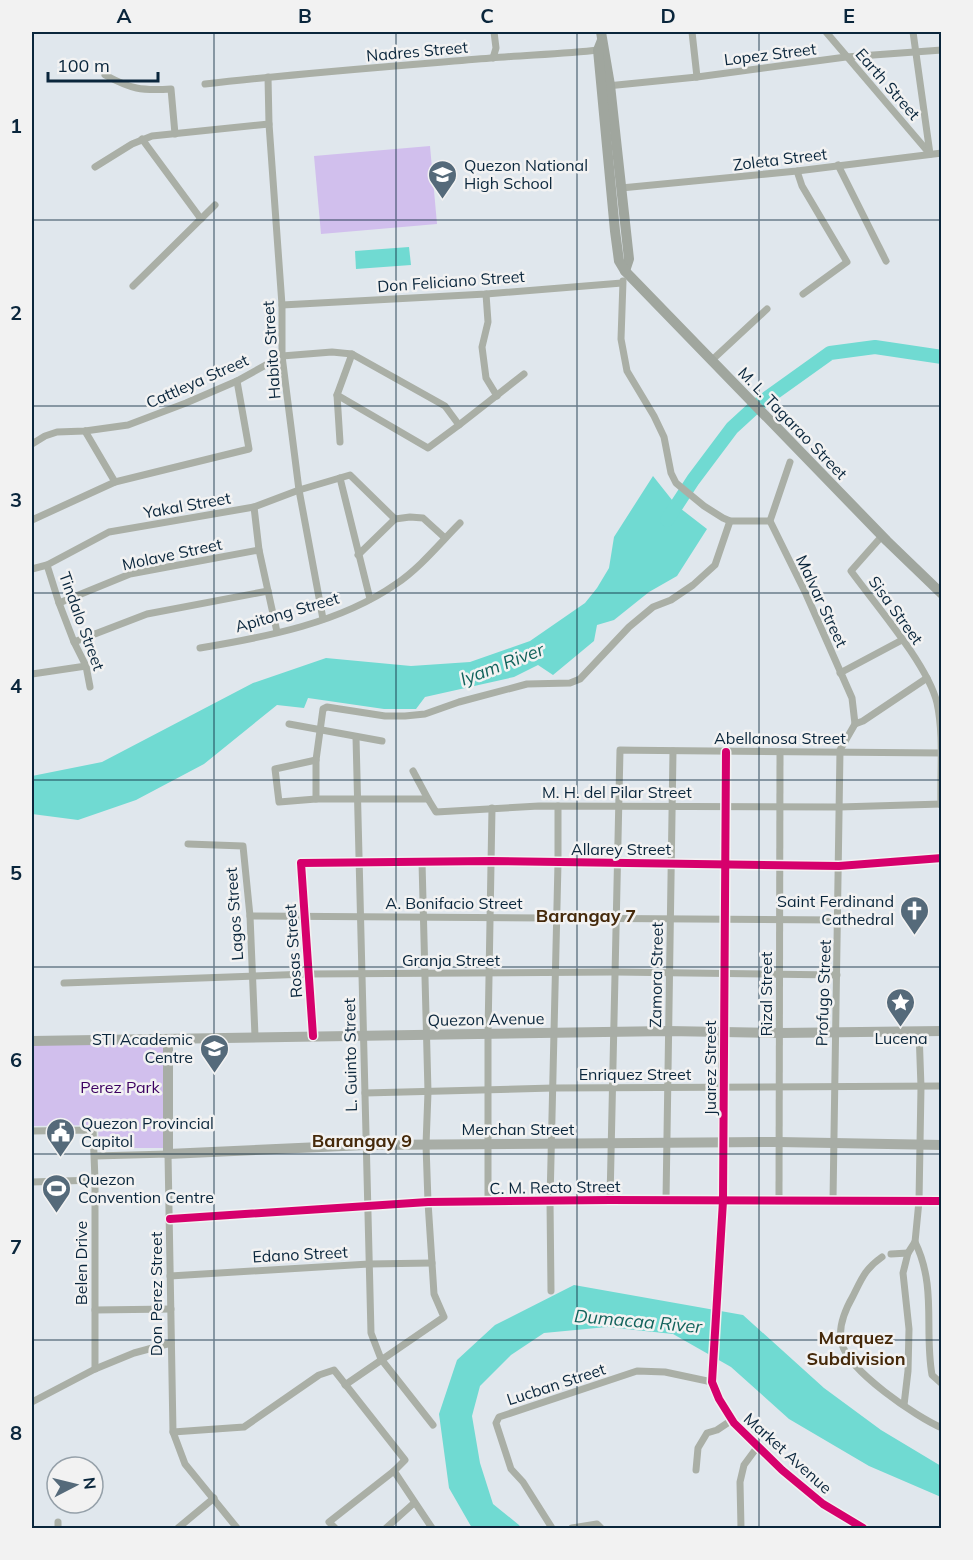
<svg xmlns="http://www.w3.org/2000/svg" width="973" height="1560" font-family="Mulish,sans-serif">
<rect width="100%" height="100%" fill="#e0e7ed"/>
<!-- green -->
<g fill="#d1bfed">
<path d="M430 146 437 224 321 234 314 156Z"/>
<path d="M164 1044 165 1148H99L98 1125 32 1126V1045Z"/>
</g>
<!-- water -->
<g fill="#70dad2">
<path d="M409 247 411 265 356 269 355 251Z"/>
<path d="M653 476 676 505 707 529 677 576 649 592 614 620 597 625 594 641 553 675 538 665 514 677 425 697 416 709H384L308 698 304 708 277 705 204 764 136 800 78 820 32 814V776L102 762 253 683 326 658 411 666 470 662 530 641 585 603 597 588 609 568 614 537Z"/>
<path d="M574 1285 743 1315 824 1388 881 1430 941 1466V1497L869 1466 789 1419 731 1367 673 1334 607 1327 544 1333 511 1355 480 1386 472 1416 480 1463 493 1504 519 1525 521 1528H472L449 1488 439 1414 457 1360 495 1325Z"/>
</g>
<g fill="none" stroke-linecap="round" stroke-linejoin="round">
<!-- river -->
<path stroke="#70dad2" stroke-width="14" d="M667 520 693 480 732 428 756 406 830 353 875 347 942 357"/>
<!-- street -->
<g stroke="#aaafa6" stroke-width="7">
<path d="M692 32 697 77"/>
<path d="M826 32 930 154"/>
<path d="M913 32 930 154"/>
<path d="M493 58 496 48 494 32"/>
<path d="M105 75C131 89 141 91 171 89L175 134"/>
<path d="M268 77 269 124 282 305V356L299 490 323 619"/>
<path d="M205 84C300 73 395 66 491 58 527 55 563 54 599 50"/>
<path d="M607 86 697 77 846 57 942 50"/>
<path d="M142 139 201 219"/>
<path d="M838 165 886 261"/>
<path d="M95 167 132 144 152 136 269 124"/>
<path d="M797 171 802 186 847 262 803 294"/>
<path d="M621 188 797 171 942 153"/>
<path d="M623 281 621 339 627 371 654 416 664 437 671 473 676 483 704 506 723 518 730 521H770"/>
<path d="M133 286 215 205"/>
<path d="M486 294 488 322 482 347 486 378 497 396"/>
<path d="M282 305 486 294 622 283"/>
<path d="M711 361 767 309"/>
<path d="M337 395 428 448 459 425 524 374"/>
<path d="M85 431 115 482"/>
<path d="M340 442 337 395 352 354"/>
<path d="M32 444 45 436 57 432 85 431 128 425 186 403 237 381 282 356 332 352 352 354 445 406 459 425"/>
<path d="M790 462 770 521 806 594 852 698 855 724 840 750 833 1200"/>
<path d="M340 478 370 599"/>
<path d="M254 507 259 550 277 632"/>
<path d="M32 520 115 482 249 449 237 381"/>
<path d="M882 536 851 571C875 604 928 665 937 703 944 735 940 772 941 805"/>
<path d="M358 555 395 519 410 517 423 518 445 538"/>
<path d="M47 565 59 603 74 642 86 666 90 687"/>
<path d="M32 569 47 565 109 532 254 507 299 490 350 475 395 519"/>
<path d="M59 603 130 574 259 550"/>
<path d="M74 642 147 614 268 591"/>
<path d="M200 648C266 637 340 623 396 584 420 568 440 543 460 523"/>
<path d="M840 673 902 640"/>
<path d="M32 674 86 666"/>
<path d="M289 724 382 741"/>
<path d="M855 724 863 721 927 678"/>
<path d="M356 737 371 1333 381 1359 433 1425"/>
<path d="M316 760 275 769 279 802 316 799H428L436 812 539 806 839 807 942 804"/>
<path d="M413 771 428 799"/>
<path d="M316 799V760L323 709 327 707 385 716H405L425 714 459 702 527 684 570 683 580 679 629 627 653 607 671 600 693 585 715 565 730 521"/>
<path d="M188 844 243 846 250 916 255 1036"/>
<path d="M250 916 838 920"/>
<path d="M64 983 308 974 615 972 837 975"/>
<path d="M723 1031 726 752"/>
<path d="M313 1036 301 863 491 861 839 866 942 858"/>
<path d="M365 1093 553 1088 942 1086"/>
<path d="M32 1131 93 1130 95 1180V1369"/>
<path d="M95 1156 168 1154 173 1432 185 1464 237 1528"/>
<path d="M32 1182 95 1180"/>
<path d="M610 1200 620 750C727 752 834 751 942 753"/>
<path d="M666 1200 673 751"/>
<path d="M779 1200 780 752"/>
<path d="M488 1201V1034L492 808"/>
<path d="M170 1219 428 1202 610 1200 942 1201"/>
<path d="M915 1242C937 1287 924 1330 932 1375L942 1384"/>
<path d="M891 1254 908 1253"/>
<path d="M882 1257C865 1269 862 1278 853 1296 845 1310 837 1328 842 1344 849 1371 916 1417 942 1428"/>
<path d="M170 1276 369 1264 432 1263"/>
<path d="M551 1291 550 1201 558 863V806"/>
<path d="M95 1310 171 1309"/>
<path d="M345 1385 444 1317 434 1294 428 1202 426 1145 428 1092 422 862"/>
<path d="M32 1402 95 1369 134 1353 171 1343"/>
<path d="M904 1405 908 1371 909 1329 903 1273 908 1253 915 1242 919 1201 921 1087 919 1031"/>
<path d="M173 1432 244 1427 319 1375 334 1370 405 1460 394 1471 329 1522 335 1528"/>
<path d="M696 1470 698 1448 707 1433 717 1430 732 1420"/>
<path d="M394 1471 432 1528"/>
<path d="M58 1522V1528"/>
<path d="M178 1528 214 1498"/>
<path d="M386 1528 414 1503"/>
<path d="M552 1528 523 1482 511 1469 496 1423 499 1417 637 1371 665 1372 712 1382"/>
<path d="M572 1528 597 1524 601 1528"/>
<path d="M741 1528 740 1482 744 1465 758 1446"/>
</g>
<!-- secondary -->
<g stroke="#a8ada6" stroke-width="10">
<path d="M723 1031V1201L712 1382 719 1399 734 1423 782 1470 823 1504 863 1528"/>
<path d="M168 1039V1154L365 1145 779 1142 942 1145"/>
<path d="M32 1041 668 1031 780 1033 942 1031"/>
</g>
<!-- primary -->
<g stroke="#a0a69e" stroke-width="10">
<path d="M601 32 610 85 629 259 625 271"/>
<path d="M602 40 598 50 615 231 619 261 625 271 887 541 942 594"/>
</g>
<defs>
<g id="cycleway">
<path d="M726 752 723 1201 712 1382 719 1399 734 1423 782 1470 823 1504 863 1528"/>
<path d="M313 1036 301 863 491 861 839 866 942 858"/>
<path d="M170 1219 428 1202 610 1200 942 1201"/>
</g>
</defs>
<!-- cycleway casing -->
<use href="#cycleway" stroke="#f2f2f2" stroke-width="11"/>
<!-- cycleway -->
<use href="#cycleway" stroke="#d6006c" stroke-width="8"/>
</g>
<!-- grid -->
<path fill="none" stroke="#0a263c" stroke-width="1.5" stroke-opacity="0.55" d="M214 32V1528M396 32V1528M577 32V1528M759 32V1528M32 220H942M32 406H942M32 593H942M32 780H942M32 967H942M32 1154H942M32 1340H942"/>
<!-- icons -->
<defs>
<symbol id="school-pin" viewBox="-11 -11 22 30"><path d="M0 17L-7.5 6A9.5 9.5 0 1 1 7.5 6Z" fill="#556a7a" stroke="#f2f2f2"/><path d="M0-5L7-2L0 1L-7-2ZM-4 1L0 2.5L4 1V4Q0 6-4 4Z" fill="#fff"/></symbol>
<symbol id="church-pin" viewBox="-11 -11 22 30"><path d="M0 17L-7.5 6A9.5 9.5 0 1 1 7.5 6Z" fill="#556a7a" stroke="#f2f2f2"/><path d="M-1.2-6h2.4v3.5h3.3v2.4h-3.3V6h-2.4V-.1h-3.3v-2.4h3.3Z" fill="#fff"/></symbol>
<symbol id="sight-pin" viewBox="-11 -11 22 30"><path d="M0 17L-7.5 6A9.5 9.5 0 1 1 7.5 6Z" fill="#556a7a" stroke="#f2f2f2"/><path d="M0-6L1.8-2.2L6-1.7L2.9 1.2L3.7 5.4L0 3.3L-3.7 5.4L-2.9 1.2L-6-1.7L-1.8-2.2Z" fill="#fff"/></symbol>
<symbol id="university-pin" viewBox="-11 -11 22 30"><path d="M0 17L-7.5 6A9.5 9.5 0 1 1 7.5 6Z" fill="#556a7a" stroke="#f2f2f2"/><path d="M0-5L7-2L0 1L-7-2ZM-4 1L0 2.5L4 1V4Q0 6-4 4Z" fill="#fff"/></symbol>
<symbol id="civic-pin" viewBox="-11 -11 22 30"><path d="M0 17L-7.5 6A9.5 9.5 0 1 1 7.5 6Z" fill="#556a7a" stroke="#f2f2f2"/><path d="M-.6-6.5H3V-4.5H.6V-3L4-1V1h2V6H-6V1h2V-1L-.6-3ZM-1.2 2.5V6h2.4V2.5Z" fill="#fff"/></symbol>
<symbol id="stadium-pin" viewBox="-11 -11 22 30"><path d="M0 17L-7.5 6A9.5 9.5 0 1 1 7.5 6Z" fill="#556a7a" stroke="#f2f2f2"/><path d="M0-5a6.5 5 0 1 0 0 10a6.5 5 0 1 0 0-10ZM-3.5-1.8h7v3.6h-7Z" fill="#fff"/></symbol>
</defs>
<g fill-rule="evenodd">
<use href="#school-pin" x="426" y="158" width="33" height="45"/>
<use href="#church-pin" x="898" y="894" width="33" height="45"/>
<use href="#sight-pin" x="884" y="986" width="33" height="45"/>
<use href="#university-pin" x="198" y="1032" width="33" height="45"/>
<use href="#civic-pin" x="44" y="1116" width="33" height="45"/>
<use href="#stadium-pin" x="40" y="1172" width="33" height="45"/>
</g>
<g text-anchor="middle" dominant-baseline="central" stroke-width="5" stroke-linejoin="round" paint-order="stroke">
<!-- street labels -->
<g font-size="16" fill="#0a263c" stroke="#f2f2f2">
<text transform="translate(417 51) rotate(-5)">Nadres Street</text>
<text transform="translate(770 54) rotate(-7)">Lopez Street</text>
<text transform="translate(888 84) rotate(49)">Earth Street</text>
<text transform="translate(780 159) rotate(-7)">Zoleta Street</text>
<text transform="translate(451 281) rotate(-4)">Don Feliciano Street</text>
<text transform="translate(271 350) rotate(-94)">Habito Street</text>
<text transform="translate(197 381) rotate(-24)">Cattleya Street</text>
<text transform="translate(793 423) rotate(46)">M. L. Tagarao Street</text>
<text transform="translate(187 505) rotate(-10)">Yakal Street</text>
<text transform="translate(172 554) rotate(-12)">Molave Street</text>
<text transform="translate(822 601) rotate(65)">Malvar Street</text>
<text transform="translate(896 610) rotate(54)">Sisa Street</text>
<text transform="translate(287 612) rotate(-16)">Apitong Street</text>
<text transform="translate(82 621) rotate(70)">Tindalo Street</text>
<text x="780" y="738">Abellanosa Street</text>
<text x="617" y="792">M. H. del Pilar Street</text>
<text x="621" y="849">Allarey Street</text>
<text x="454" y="903">A. Bonifacio Street</text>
<text transform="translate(234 914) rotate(-94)">Lagos Street</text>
<text transform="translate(293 951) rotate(-94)">Rosas Street</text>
<text x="451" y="960">Granja Street</text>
<text transform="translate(656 975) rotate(-89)">Zamora Street</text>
<text transform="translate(823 993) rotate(-88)">Profugo Street</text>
<text transform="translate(766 994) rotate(-90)">Rizal Street</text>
<text transform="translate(486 1019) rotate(-1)">Quezon Avenue</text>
<text transform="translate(350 1055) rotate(-91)">L. Guinto Street</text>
<text transform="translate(710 1068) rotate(-90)">Juarez Street</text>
<text x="635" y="1074">Enriquez Street</text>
<text x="518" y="1129">Merchan Street</text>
<text transform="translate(555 1187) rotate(-1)">C. M. Recto Street</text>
<text transform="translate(300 1254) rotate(-3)">Edano Street</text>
<text transform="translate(81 1263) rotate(-90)">Belen Drive</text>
<text transform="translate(156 1294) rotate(-90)">Don Perez Street</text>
<text transform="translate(556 1384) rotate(-18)">Lucban Street</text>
<text transform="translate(788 1453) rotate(42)">Market Avenue</text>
</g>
<!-- poi labels -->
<g font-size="16" fill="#0a263c" stroke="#f2f2f2" text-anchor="start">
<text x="464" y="165">Quezon National<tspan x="464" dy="18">High School</tspan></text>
<text x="894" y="901" text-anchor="end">Saint Ferdinand<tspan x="894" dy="18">Cathedral</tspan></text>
<text x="901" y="1038" text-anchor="middle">Lucena</text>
<text x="193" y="1039" text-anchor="end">STI Academic<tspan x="193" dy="18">Centre</tspan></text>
<text x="81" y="1123">Quezon Provincial<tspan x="81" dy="18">Capitol</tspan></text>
<text x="78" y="1179">Quezon<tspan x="78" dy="18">Convention Centre</tspan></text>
</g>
<!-- park labels -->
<g font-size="16" fill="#3c0061" stroke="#f2f2f2">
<text x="120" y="1087">Perez Park</text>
</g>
<!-- water labels -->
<g font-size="18" font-style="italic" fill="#12635c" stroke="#f2f2f2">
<text transform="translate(502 664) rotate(-21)">Iyam River</text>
<text transform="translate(638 1321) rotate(5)">Dumacaa River</text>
</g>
<!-- neighbourhood labels -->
<g font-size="18" font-weight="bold" fill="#45290a" stroke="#f2f2f2">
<text x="586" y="915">Barangay 7</text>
<text x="362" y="1140">Barangay 9</text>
<text x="856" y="1337">Marquez<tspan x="856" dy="21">Subdivision</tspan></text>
</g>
</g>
<!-- border -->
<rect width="973" height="1560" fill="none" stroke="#f2f2f2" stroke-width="66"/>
<!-- north arrow -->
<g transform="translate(75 1485) rotate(83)"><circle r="28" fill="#f2f2f2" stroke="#95a0a9" stroke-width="1.5"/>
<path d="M0-4.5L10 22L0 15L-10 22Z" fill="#556a7a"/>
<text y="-9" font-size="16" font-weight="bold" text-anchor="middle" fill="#0a263c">N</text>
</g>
<!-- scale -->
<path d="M48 72v9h110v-9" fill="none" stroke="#0a263c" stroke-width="3"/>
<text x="57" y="72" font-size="18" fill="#0a263c" stroke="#f2f2f2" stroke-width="4.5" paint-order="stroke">100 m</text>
<rect x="33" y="33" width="907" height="1494" fill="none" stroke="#0a263c" stroke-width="2"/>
<g font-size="20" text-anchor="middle" font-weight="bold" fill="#0a263c">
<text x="124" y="23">A</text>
<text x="305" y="23">B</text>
<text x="487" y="23">C</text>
<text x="668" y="23">D</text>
<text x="849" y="23">E</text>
<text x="16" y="133">1</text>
<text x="16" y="320">2</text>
<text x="16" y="507">3</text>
<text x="16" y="693">4</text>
<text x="16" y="880">5</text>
<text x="16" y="1067">6</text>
<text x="16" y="1254">7</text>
<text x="16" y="1440">8</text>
</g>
</svg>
